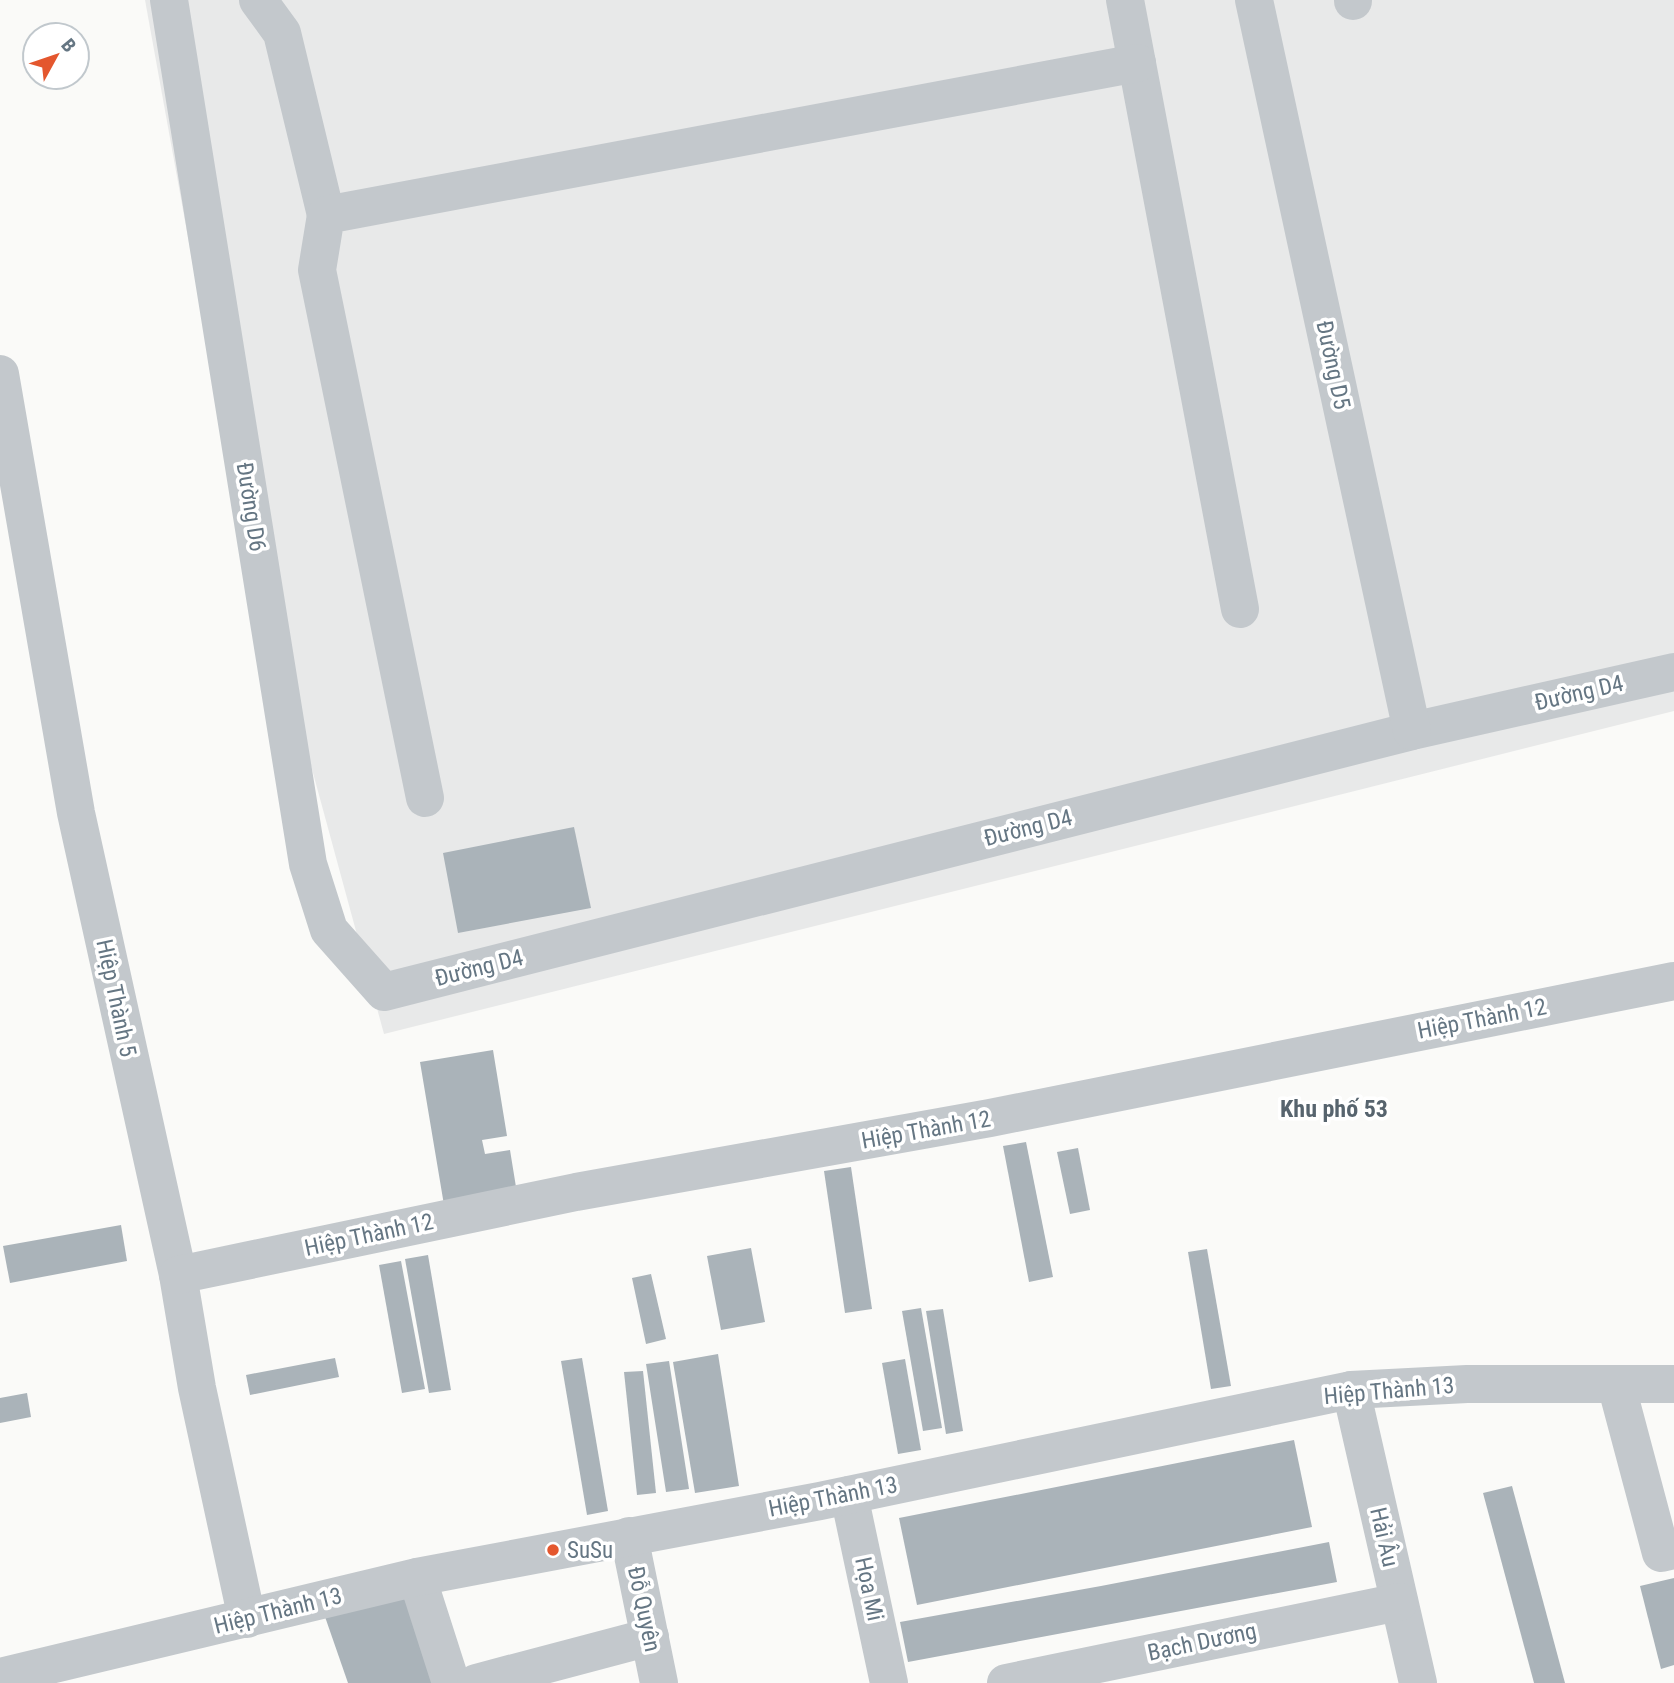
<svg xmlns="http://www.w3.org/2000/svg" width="1674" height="1683" font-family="'Roboto Condensed',sans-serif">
<rect width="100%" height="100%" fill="#fafaf8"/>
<!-- built -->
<path fill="#e8e9e9" d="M145 0H1674V711L384 1034 229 464Z"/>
<!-- building -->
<g fill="#aab3b9">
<path d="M574 827 591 908 458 933 443 853Z"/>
<path d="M493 1050 507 1136 482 1140 485 1154 510 1150 516 1187 444 1205 420 1062Z"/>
<path d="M1026 1142 1053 1277 1029 1282 1003 1146Z"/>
<path d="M1078 1148 1090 1210 1070 1214 1057 1152Z"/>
<path d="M851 1167 872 1309 845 1313 824 1171Z"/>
<path d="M121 1225 127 1261 10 1283 3 1246Z"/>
<path d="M751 1248 765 1322 721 1330 707 1256Z"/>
<path d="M1207 1249 1231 1386 1211 1389 1188 1252Z"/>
<path d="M428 1255 451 1390 429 1393 405 1259Z"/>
<path d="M401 1261 425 1389 402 1393 379 1265Z"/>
<path d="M651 1274 666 1339 646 1344 632 1278Z"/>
<path d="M921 1308 942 1428 923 1431 902 1311Z"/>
<path d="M943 1309 963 1431 946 1434 926 1311Z"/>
<path d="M718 1354 739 1486 695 1493 673 1362Z"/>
<path d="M335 1358 339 1377 250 1395 246 1375Z"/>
<path d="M582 1358 608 1511 587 1515 561 1361Z"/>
<path d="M905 1359 921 1450 898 1454 882 1363Z"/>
<path d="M669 1361 689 1489 666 1492 646 1364Z"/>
<path d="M643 1371 656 1493 637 1495 624 1372Z"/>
<path d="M27 1393 31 1417 0 1423V1398Z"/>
<path d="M1294 1440 1312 1527 917 1605 899 1518Z"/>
<path d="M1512 1486 1565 1683H1534L1483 1493Z"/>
<path d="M1329 1542 1337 1582 908 1662 900 1622 1101 1586Z"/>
<path d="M1674 1578V1665L1661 1669 1640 1586Z"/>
<path d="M404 1593 438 1683H348L323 1611Z"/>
</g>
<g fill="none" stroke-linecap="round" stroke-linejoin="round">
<!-- minor -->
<g stroke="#c3c8cc" stroke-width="38">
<path d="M169 0 308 864 329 930 384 992 1412 731 1674 672"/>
<path d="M258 0 282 33 326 215"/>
<path d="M1125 0 1240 609"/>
<path d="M1254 0 1412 731"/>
<path d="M1353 0V1"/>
<path d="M0 374 76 813 178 1275 197 1388 247 1619"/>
<path d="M425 798 317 270 326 215 1137 63"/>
<path d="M178 1275 576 1192 990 1118 1674 981"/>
<path d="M1616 1384 1661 1553 1674 1550"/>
<path d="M1351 1390 1418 1683"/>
<path d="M849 1495 889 1683"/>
<path d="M629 1536 659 1683"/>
<path d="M417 1577 451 1683"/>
<path d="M0 1677 417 1577 820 1501 1351 1390 1467 1384H1674"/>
<path d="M476 1683 650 1637"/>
<path d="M1006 1683 1399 1602"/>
</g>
</g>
<!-- markers -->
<circle fill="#e4572e" stroke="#fff" stroke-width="2.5" cx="553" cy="1550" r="7"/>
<g text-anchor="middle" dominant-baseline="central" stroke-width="7" stroke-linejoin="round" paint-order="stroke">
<!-- street labels -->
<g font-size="23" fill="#657683" stroke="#fff">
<text transform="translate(1333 365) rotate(78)">Đường D5</text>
<text transform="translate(251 507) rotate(81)">Đường D6</text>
<text transform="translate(1579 693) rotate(-13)">Đường D4</text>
<text transform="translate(1028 828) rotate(-14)">Đường D4</text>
<text transform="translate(479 968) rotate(-14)">Đường D4</text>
<text transform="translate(116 998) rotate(78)">Hiệp Thành 5</text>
<text transform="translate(1482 1019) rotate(-11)">Hiệp Thành 12</text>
<text transform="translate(926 1130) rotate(-10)">Hiệp Thành 12</text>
<text transform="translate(369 1235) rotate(-12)">Hiệp Thành 12</text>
<text transform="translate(1389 1391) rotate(-5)">Hiệp Thành 13</text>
<text transform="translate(833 1497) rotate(-11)">Hiệp Thành 13</text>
<text transform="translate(1384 1537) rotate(77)">Hải Âu</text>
<text transform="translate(869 1589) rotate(78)">Họa Mi</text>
<text transform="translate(644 1609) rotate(78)">Đỗ Quyên</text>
<text transform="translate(278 1611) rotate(-14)">Hiệp Thành 13</text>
<text transform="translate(1202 1642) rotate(-12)">Bạch Dương</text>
</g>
<!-- poi labels -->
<g font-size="23" fill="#657683" stroke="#fff" text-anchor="start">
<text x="567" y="1550">SuSu</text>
</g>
<!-- neighbourhood labels -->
<g font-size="24" font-weight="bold" fill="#57646e" stroke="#fff">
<text x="1334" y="1109">Khu phố 53</text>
</g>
</g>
<!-- north arrow -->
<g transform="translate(56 56) rotate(50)"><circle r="33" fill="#ffffff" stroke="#c1c8cd" stroke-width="2"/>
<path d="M0-5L12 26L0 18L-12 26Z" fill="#e4572e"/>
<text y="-10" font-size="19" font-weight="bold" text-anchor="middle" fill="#657683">B</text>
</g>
</svg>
